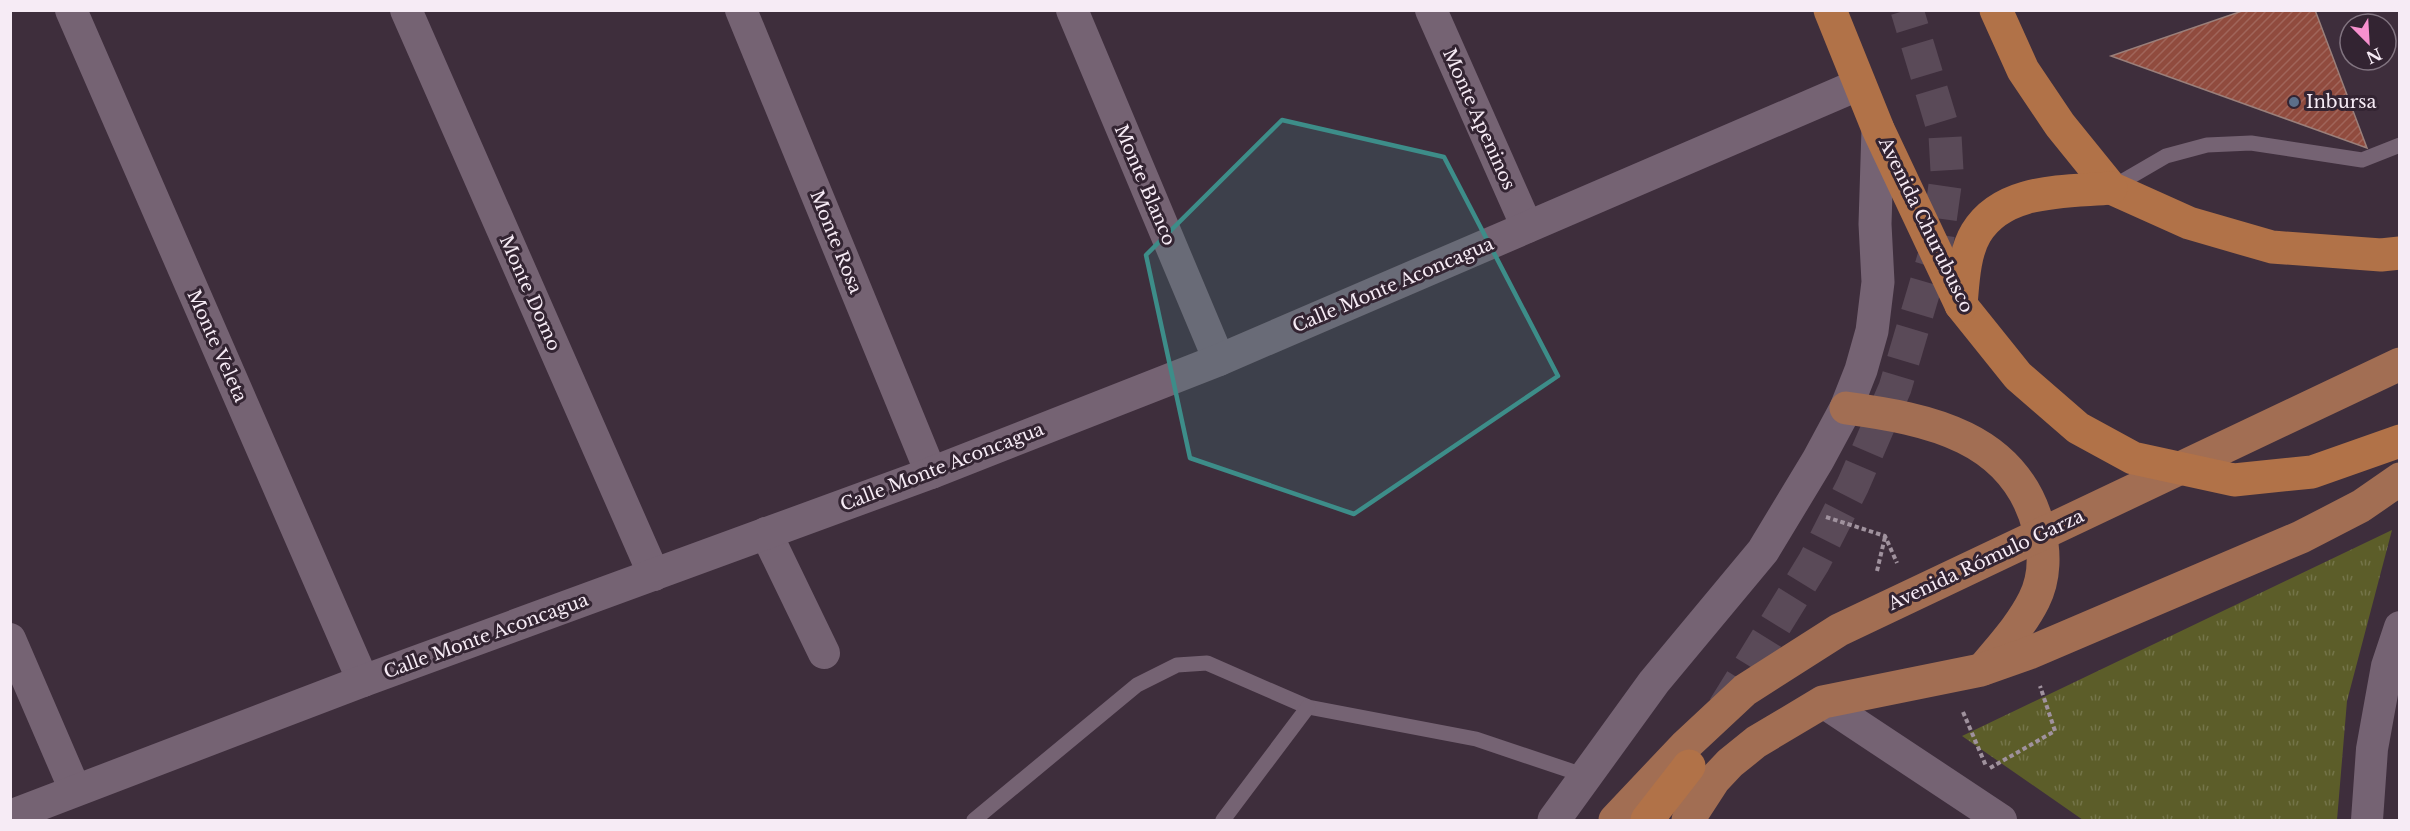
<svg xmlns="http://www.w3.org/2000/svg" width="2410" height="831" font-family="'Libre Baskerville',serif">
<defs>
<pattern id="park-tufts" width="24" height="20" patternUnits="userSpaceOnUse" patternTransform="scale(1.5)"><rect width="24" height="20" fill="#5c5d29"/><path d="M3 7l-1-3M5 7V3M7 7l1-3M15 17l-1-3M17 17v-4M19 17l1-3" fill="none" stroke="#747449"/></pattern>
<pattern id="building-hatch" width="6" height="6" patternUnits="userSpaceOnUse" patternTransform="scale(1.5)"><rect width="6" height="6" fill="#904b3e"/><path d="M-1 1l2-2M0 6l6-6M5 7l2-2" fill="none" stroke="#a0655a"/></pattern>
</defs>
<rect width="100%" height="100%" fill="#3e2e3c"/>
<!-- park -->
<path fill="url(#park-tufts)" d="M2392 530 2347 701 2337 820H2083L1962 736Z"/>
<!-- building -->
<path fill="url(#building-hatch)" stroke="#9a7f7a" stroke-width="1.5" d="M2245 10H2315L2367 148 2111 56Z"/>
<g fill="none" stroke-linecap="round" stroke-linejoin="round">
<!-- trunk-tunnel -->
<path stroke="#5a4a58" stroke-width="33" stroke-dasharray="33 16" stroke-linecap="butt" d="M1724 708 1814 562 1853 485 1895 388 1936 250 1947 171 1945 135 1907 10"/>
<!-- path -->
<g stroke="#a0929e" stroke-width="4" stroke-dasharray="4.5 3" stroke-linecap="butt">
<path d="M1826 517 1885 536 1897 563"/>
<path d="M1877 571 1885 537"/>
<path d="M1963 712 1986 766"/>
<path d="M1990 768 2055 731 2040 686"/>
</g>
<!-- service -->
<g stroke="#756373" stroke-width="15">
<path d="M2111 188 2166 156 2207 145 2251 143 2362 160 2400 145"/>
<path d="M974 820 1137 685 1177 665 1207 663 1308 707 1476 739 1586 776"/>
<path d="M1223 820 1308 707"/>
</g>
<!-- minor -->
<g stroke="#756373" stroke-width="32">
<path d="M71 10 363 681"/>
<path d="M406 10 654 575"/>
<path d="M741 10 931 473"/>
<path d="M1072 10 1219 360"/>
<path d="M1431 10 1527 227"/>
<path d="M766 533 824 653"/>
<path d="M10 639 75 790"/>
<path d="M1823 702 2001 820"/>
<path d="M10 816 363 681 931 473 1219 360 1860 84"/>
<path d="M2367 820 2372 749 2387 666 2400 627"/>
</g>
<!-- tertiary -->
<path stroke="#756373" stroke-width="33" d="M1554 820 1654 682 1763 551 1818 460 1846 408 1861 370 1872 331 1878 282 1875 224 1878 129"/>
<!-- primary -->
<g stroke="#a26e53" stroke-width="33">
<path d="M1846 408C1928 419 2016 436 2039 529 2045 552 2045 578 2034 600 2021 626 2001 647 1983 669"/>
<path d="M1615 820 1685 746 1745 690 1839 630 2400 364"/>
<path d="M1688 820 1714 780 1730 763 1756 742 1823 702 1981 670 2029 653 2301 537 2361 506 2400 479"/>
</g>
<!-- trunk -->
<g stroke="#b17248" stroke-width="33">
<path d="M1830 10 1878 129 1961 305 2018 376 2078 428 2133 458 2234 480 2312 472 2400 441"/>
<path d="M1996 10 2023 70 2060 125 2111 188 2189 223 2272 247 2381 255 2400 253"/>
<path d="M1961 305C1963 282 1964 253 1976 233 2003 188 2065 192 2111 188"/>
<path d="M1647 820 1689 766"/>
</g>
</g>
<!-- marked area -->
<path fill="#3d8d89" fill-opacity="0.2" stroke="#3d8d89" stroke-width="4.5" stroke-linejoin="round" d="M1282 120 1444 157 1558 376 1354 514 1190 458 1146 255Z"/>
<!-- markers -->
<circle fill="#5c6f8a" stroke="#332432" stroke-width="2" cx="2294" cy="102" r="6"/>
<g text-anchor="middle" dominant-baseline="central" stroke-width="6" stroke-linejoin="round" paint-order="stroke">
<!-- poi labels -->
<g font-size="18" fill="#f6ebf5" stroke="#332432" text-anchor="start">
<text x="2306" y="102">Inbursa</text>
</g>
<!-- street labels -->
<g font-size="18" fill="#f6ebf5" stroke="#332432">
<text transform="translate(1479 119) rotate(66)">Monte Apeninos</text>
<text transform="translate(1145 185) rotate(67)">Monte Blanco</text>
<text transform="translate(1926 225) rotate(64)">Avenida Churubusco</text>
<text transform="translate(836 242) rotate(68)">Monte Rosa</text>
<text transform="translate(1393 285) rotate(-23)">Calle Monte Aconcagua</text>
<text transform="translate(530 293) rotate(66)">Monte Domo</text>
<text transform="translate(217 346) rotate(66)">Monte Veleta</text>
<text transform="translate(942 467) rotate(-21)">Calle Monte Aconcagua</text>
<text transform="translate(1986 560) rotate(-25)">Avenida Rómulo Garza</text>
<text transform="translate(486 636) rotate(-20)">Calle Monte Aconcagua</text>
</g>
</g>
<!-- border -->
<rect width="2410" height="831" fill="none" stroke="#f6ebf5" stroke-width="24"/>
<!-- north arrow -->
<g transform="translate(2368 42) rotate(156)"><circle r="28" fill="#332432" stroke="#817480" stroke-width="1.5"/>
<path d="M0-4.5L10 22L0 15L-10 22Z" fill="#f790ce"/>
<text y="-9" font-size="16" font-weight="bold" text-anchor="middle" fill="#f6ebf5">N</text>
</g>
</svg>
